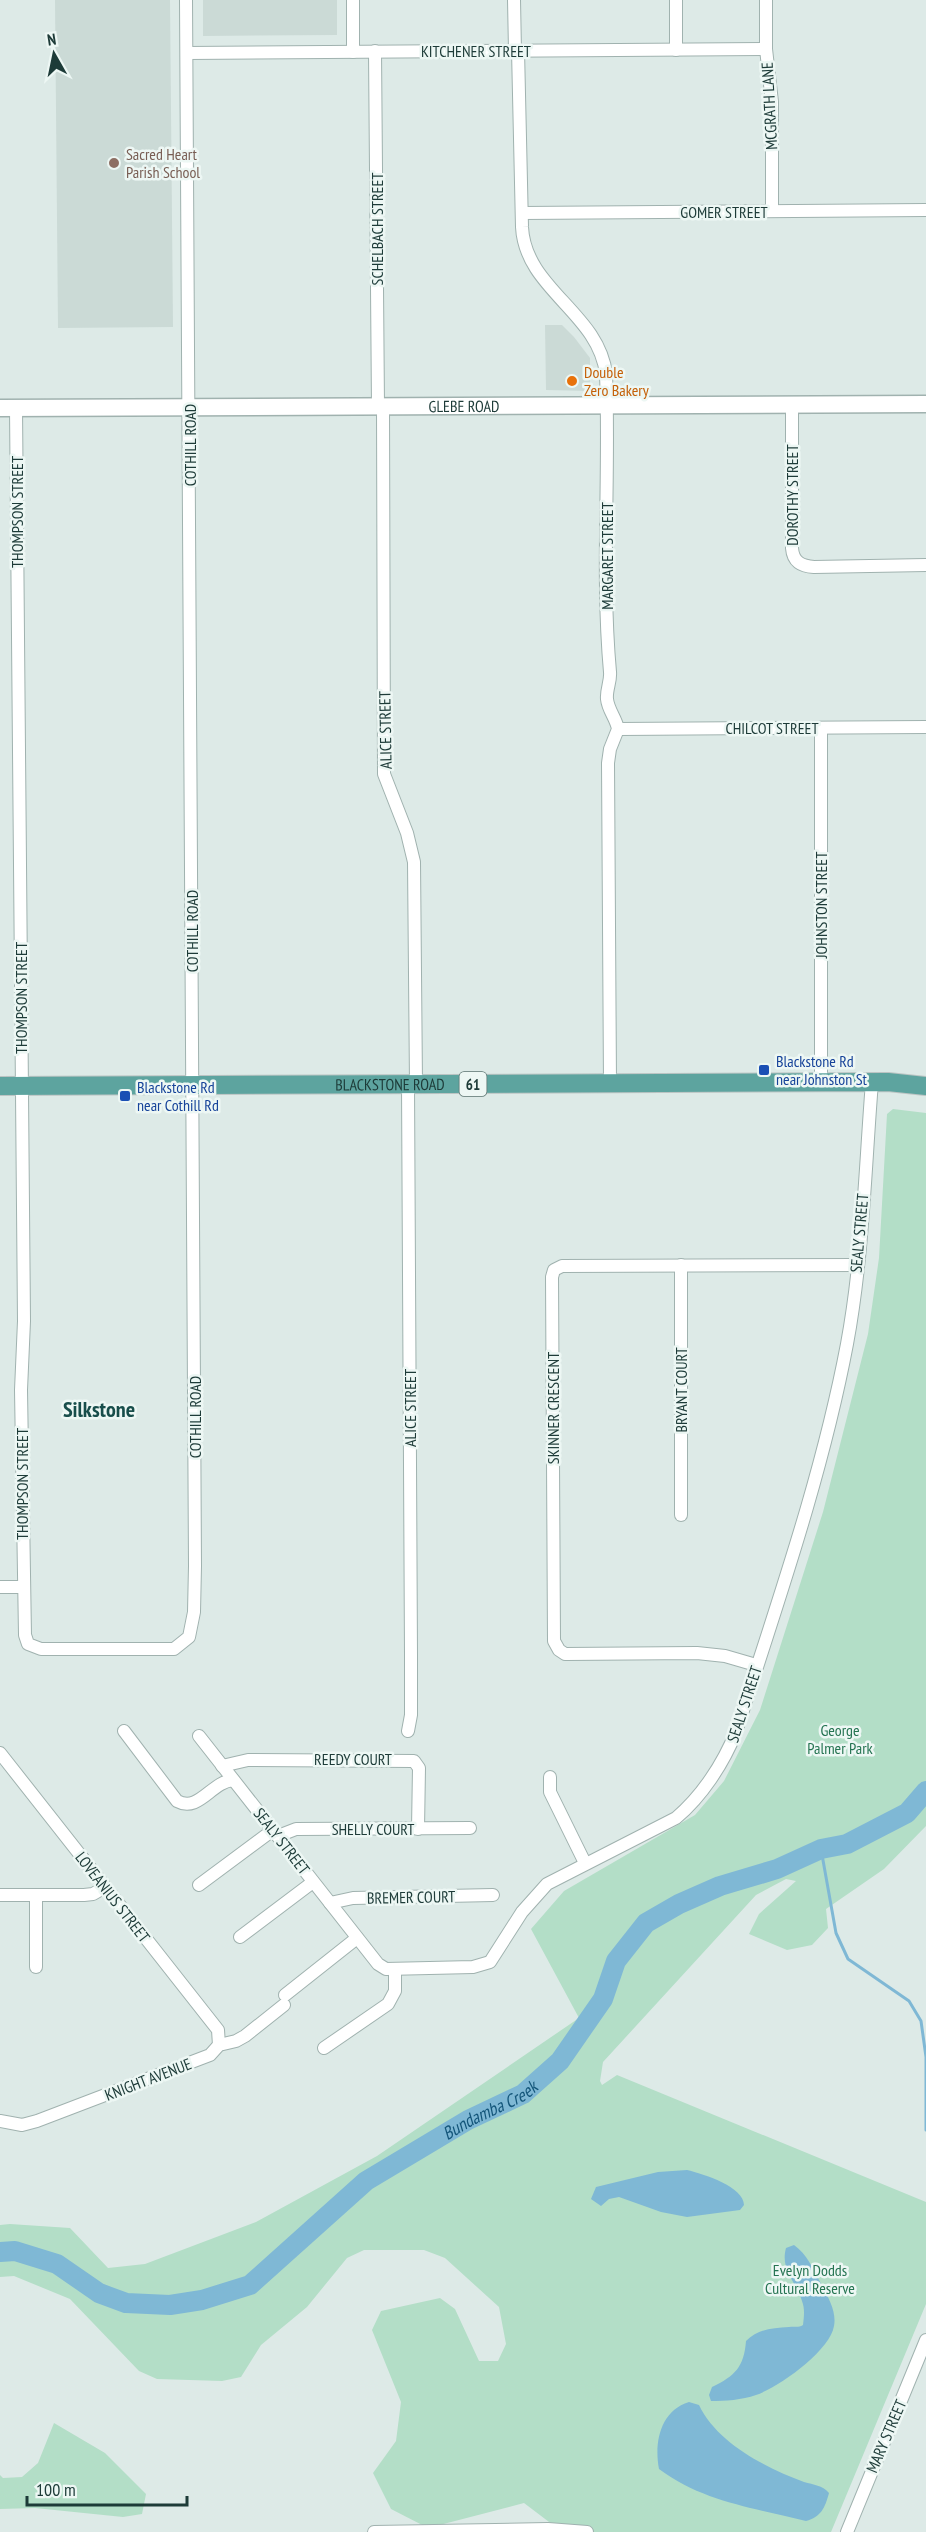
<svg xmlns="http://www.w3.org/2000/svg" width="926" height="2532" font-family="'PT Sans Narrow',sans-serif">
<rect width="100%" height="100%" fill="#ddeae7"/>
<!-- built -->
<g fill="#cbdad6">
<path d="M55 0H170L173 327 58 328Z"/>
<path d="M203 0H337V35L203 36Z"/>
<path d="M545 325H562L574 337 590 358V391L546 390Z"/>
</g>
<!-- green -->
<g fill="#b3dec7">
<path d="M893 1109 926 1113V1826L884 1869 826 1909 828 1928 812 1945 787 1950 749 1934 759 1914 796 1881 786 1879 756 1895 603 2062 600 2081 602 2085 617 2075 926 2202V2304L831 2532H572L557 2528 524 2503 428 2528 391 2509 373 2473 396 2441 401 2402 372 2330 381 2311 440 2298 455 2309 479 2361H498L506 2344 499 2307 445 2258 424 2250H364L347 2258 307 2307 261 2345 241 2377 222 2381 157 2379 139 2371 70 2299 14 2276 0 2277V2225L10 2224 70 2228 108 2268 145 2264 256 2222 377 2156 579 2018 531 1929 564 1891 695 1815 724 1781 760 1710 823 1512 868 1334 879 1258 887 1114Z"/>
<path d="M54 2423 105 2453 146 2494 142 2514 123 2517 35 2508 0 2509V2475L3 2478 22 2477 38 2463Z"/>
</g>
<!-- water -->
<g fill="#7fb8d5">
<path d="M687 2170C704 2174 744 2187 744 2205L740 2210 687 2217 661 2212 619 2197 609 2199 601 2206 591 2199 596 2187 658 2172Z"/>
<path d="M794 2245C807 2254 813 2269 820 2282 827 2295 837 2311 834 2326 830 2351 779 2387 756 2395 742 2400 725 2401 711 2401L709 2395 712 2387C735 2376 744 2367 746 2341 758 2329 772 2328 789 2327 795 2326 798 2328 803 2325 804 2316 805 2309 802 2301 796 2281 780 2270 786 2248Z"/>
<path d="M689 2402 699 2405C717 2443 766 2468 804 2482 814 2485 822 2485 829 2493 825 2508 821 2517 806 2521 755 2508 703 2502 659 2469 654 2443 660 2411 689 2402Z"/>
</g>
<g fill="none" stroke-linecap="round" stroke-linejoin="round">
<!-- stream -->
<path stroke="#7fb8d5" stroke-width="3" d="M821 1849 836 1933 848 1959 909 2001 921 2021 926 2057V2130"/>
<!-- river -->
<path stroke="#7fb8d5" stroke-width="20" id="s1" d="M0 2252 15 2251 57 2264 99 2293 126 2303 170 2305 202 2300 250 2285 366 2181 468 2120 523 2094 560 2061 603 1999 616 1961 646 1923 679 1904 720 1886 777 1869 821 1849 847 1844 907 1813 926 1791"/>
<defs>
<g id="minor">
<path d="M514 0 515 51"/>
<path d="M676 0V50"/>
<path d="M766 0V49L772 102V211"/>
<path d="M518 50 522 227C525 289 599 313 606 374 610 474 601 573 610 672 611 681 606 690 607 699 608 710 616 718 618 729L610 749 608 763 610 1084"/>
<path d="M375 51 378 406"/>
<path d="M353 52V0"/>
<path d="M187 53 766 49"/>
<path d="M522 213 926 210"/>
<path d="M792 404V548C793 562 801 566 814 567L926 565"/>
<path d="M383 406 384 774 407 833 414 862 416 1084"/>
<path d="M16 408 24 1321 21 1390 25 1635 28 1644 41 1649H174L189 1637 194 1612 195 1566 186 0"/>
<path d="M618 729 926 727"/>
<path d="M821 1082V728"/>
<path d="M408 1084 411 1654V1715L408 1731"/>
<path d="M681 1265V1515"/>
<path d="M0 1587H23"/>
<path d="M756 1665 725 1656 697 1653 565 1654 559 1650 554 1641 552 1277 554 1270 562 1266 857 1265"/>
<path d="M124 1731 177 1801C199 1813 211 1782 233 1780"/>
<path d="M199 1736 378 1964 386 1969 473 1967 490 1962 522 1912 547 1884 676 1818C702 1796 723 1764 736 1732 777 1604 822 1476 847 1344 863 1258 865 1169 872 1082"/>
<path d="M0 1753 218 2030 219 2045"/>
<path d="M222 1766 248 1760 414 1761 419 1768 418 1829"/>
<path d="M550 1777V1792L585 1863"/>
<path d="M278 1836 296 1829 470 1828"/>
<path d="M199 1885 273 1830"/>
<path d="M0 1895H84L93 1894 105 1887"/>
<path d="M36 1895V1967"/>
<path d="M330 1903 353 1898 493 1895"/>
<path d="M240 1937 313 1882"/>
<path d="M285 1995 357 1938"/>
<path d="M324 2048 388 2004 395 1991V1970"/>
<path d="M0 2121 22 2125 37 2121 210 2055 219 2045 236 2041 245 2036 284 2005"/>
<path d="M374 2532 548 2529 587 2532"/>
<path d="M847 2532 926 2340"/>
</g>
<g id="tertiary">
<path id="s2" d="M0 408 926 404"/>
</g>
<g id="primary">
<path id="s3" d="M0 1086 888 1082 926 1086"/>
</g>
</defs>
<!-- minor casing -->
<use href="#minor" stroke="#a0b2af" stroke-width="14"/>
<!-- tertiary casing -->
<use href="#tertiary" stroke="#a0b2af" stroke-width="19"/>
<!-- primary casing -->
<use href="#primary" stroke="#bbc4c3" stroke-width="20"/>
<!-- minor -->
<use href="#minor" stroke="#fff" stroke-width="12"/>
<!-- tertiary -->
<use href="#tertiary" stroke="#fff" stroke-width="16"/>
<!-- primary -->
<use href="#primary" stroke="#5da49f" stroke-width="18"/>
</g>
<!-- markers -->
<circle fill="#8d6e63" stroke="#edf7f4" stroke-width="2" cx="114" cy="163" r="6"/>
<circle fill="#e8710a" stroke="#edf7f4" stroke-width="2" cx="572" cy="381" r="6"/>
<g fill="#1a4fb4" stroke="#edf7f4" stroke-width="2">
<rect x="758" y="1064" width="12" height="12" rx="3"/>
<rect x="119" y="1090" width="12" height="12" rx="3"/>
</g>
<g text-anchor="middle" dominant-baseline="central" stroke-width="5" stroke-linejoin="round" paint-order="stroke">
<!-- shield labels -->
<rect fill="#edf7f4" stroke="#5b7370" stroke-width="1.5" x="459.5" y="1072" width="27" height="24" rx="4.5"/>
<g font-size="15" font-weight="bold" fill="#1d3b38">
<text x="473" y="1084">61</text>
</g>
<!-- street labels -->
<g font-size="16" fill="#1d3b38" stroke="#edf7f4">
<text x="476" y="51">KITCHENER STREET</text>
<text transform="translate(769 106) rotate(-93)">MCGRATH LANE</text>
<text x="724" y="212">GOMER STREET</text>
<text transform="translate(377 229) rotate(-90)">SCHELBACH STREET</text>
<text stroke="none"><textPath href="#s2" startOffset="464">GLEBE ROAD</textPath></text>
<text transform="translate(190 445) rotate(-90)">COTHILL ROAD</text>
<text transform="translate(792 495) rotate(-90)">DOROTHY STREET</text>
<text transform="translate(17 512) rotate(-90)">THOMPSON STREET</text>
<text transform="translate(607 556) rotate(-90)">MARGARET STREET</text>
<text x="772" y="728">CHILCOT STREET</text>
<text transform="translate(385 730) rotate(-91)">ALICE STREET</text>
<text transform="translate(821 905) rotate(-90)">JOHNSTON STREET</text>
<text transform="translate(192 931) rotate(-90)">COTHILL ROAD</text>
<text transform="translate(21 998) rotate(-90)">THOMPSON STREET</text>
<text stroke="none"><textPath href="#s3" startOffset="390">BLACKSTONE ROAD</textPath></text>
<text transform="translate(859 1233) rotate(-85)">SEALY STREET</text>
<text transform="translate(681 1390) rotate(-90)">BRYANT COURT</text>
<text transform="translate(410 1408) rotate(-90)">ALICE STREET</text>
<text transform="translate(553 1408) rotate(-90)">SKINNER CRESCENT</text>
<text transform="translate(195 1417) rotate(-90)">COTHILL ROAD</text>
<text transform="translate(22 1484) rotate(-90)">THOMPSON STREET</text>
<text transform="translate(744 1704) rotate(-72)">SEALY STREET</text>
<text x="353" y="1759">REEDY COURT</text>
<text x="373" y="1829">SHELLY COURT</text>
<text transform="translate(282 1841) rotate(52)">SEALY STREET</text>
<text transform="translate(113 1897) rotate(52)">LOVEANIUS STREET</text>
<text transform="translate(411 1897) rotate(-1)">BREMER COURT</text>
<text transform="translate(148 2079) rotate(-21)">KNIGHT AVENUE</text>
<text transform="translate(886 2436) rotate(-67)">MARY STREET</text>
</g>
<!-- education labels -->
<g font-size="16" fill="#785e54" stroke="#edf7f4" text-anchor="start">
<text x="126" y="154">Sacred Heart<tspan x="126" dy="18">Parish School</tspan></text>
</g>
<!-- food labels -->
<g font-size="16" fill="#c56008" stroke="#edf7f4" text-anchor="start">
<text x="584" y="372">Double<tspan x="584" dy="18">Zero Bakery</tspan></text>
</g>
<!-- transit labels -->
<g font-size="16" fill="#164399" stroke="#edf7f4" text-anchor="start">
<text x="776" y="1061">Blackstone Rd<tspan x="776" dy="18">near Johnston St</tspan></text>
<text x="137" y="1087">Blackstone Rd<tspan x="137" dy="18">near Cothill Rd</tspan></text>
</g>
<!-- park labels -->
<g font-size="16" fill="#257452" stroke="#edf7f4">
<text x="840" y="1730">George<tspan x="840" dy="18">Palmer Park</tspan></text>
<text x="810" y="2270">Evelyn Dodds<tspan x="810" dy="18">Cultural Reserve</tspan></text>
</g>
<!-- water labels -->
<g font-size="18" font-style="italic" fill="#14567a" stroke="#edf7f4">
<text stroke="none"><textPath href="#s1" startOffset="564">Bundamba Creek</textPath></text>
</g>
<!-- district labels -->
<g font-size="22" font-weight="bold" fill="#184e4b" stroke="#edf7f4">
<text x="99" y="1409">Silkstone</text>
</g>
</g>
<!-- north arrow -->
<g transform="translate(54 54) rotate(351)" stroke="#edf7f4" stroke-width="4.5" paint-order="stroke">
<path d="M0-4.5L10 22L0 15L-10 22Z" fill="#1d3b38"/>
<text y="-9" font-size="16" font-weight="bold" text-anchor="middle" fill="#1d3b38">N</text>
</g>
<!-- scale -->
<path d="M27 2496v9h160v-9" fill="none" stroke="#1d3b38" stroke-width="3"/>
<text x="36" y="2496" font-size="18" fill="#1d3b38" stroke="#edf7f4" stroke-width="4.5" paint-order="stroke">100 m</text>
</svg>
